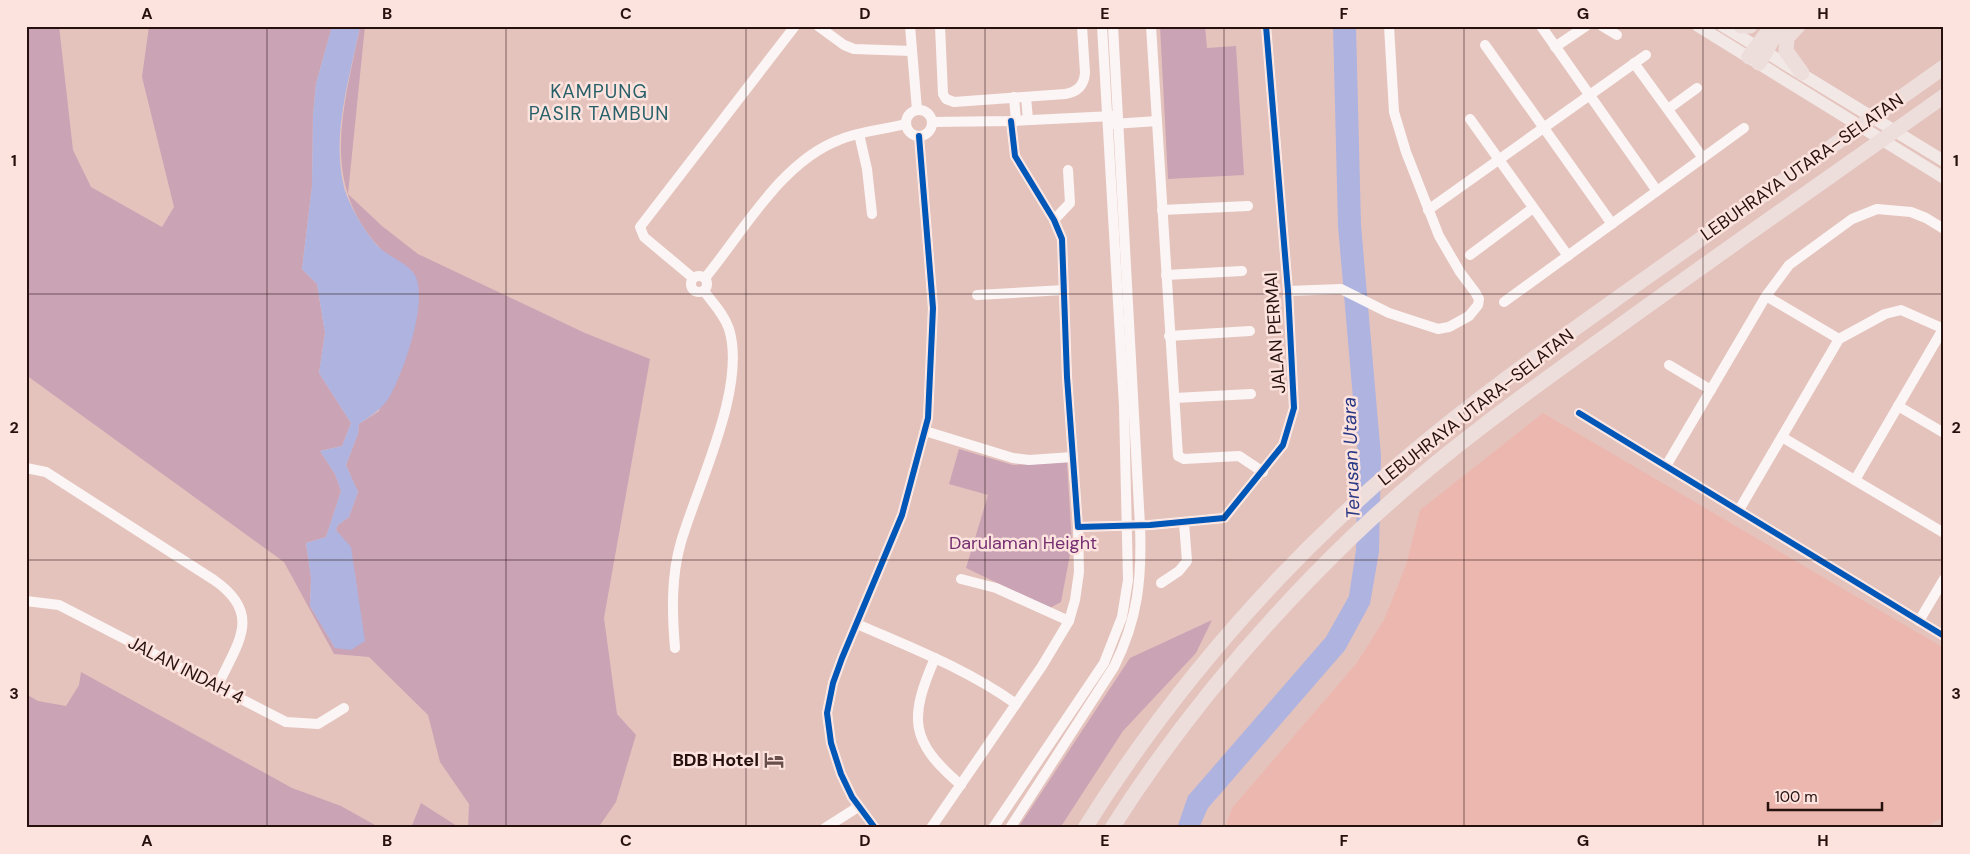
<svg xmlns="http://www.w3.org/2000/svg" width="1970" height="854" font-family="'DM Sans',sans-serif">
<rect width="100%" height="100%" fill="#e5c3bd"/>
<!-- built -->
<path fill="#ecb7ae" d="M1543 413 1944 648V817L1923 828H1225L1232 808 1356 664 1384 620 1406 565 1420 510Z"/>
<!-- green -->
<g fill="#caa3b5">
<path d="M26 26H59L73 150 91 187 162 227 174 207 142 77 149 26H332L316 84 313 115 312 186 302 269 317 284 325 333 319 373 351 423 342 446 320 451 335 474 341 491 326 537 306 543 311 578 310 606 335 648 359 609 355 574 336 530 338 525 349 517 358 492 346 465 358 434 359 424 379 411 413 272C402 264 388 257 379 247 318 180 345 105 360 26H365L348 194 382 226 418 254 585 333 650 359 604 618 617 714 636 735 616 802 598 828H468L469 804 440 762 428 715 369 657 334 654 284 562 26 375Z"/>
<path d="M1160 26H1205L1207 48 1236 46 1244 175 1168 179Z"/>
<path d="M959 449 1013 465 1067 462 1072 544 1061 602 1050 608 966 568 988 495 949 484Z"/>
<path d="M1212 620 1196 653 1123 731 1060 828H1018L1130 658Z"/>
<path d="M81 672 292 788 341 806 375 825 389 828H26V694L38 701 66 706 79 685Z"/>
<path d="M421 803 460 828H411Z"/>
</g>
<!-- water -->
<g fill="#aeb3e0">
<path d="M332 26H360C350 77 331 136 344 187 348 204 368 238 381 249 390 257 404 262 412 271 432 293 404 370 391 394 384 408 372 415 359 424L358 434 346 465 358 492 349 517 338 525 336 530 351 547 365 641 351 650 335 648 310 606 311 578 306 543 326 537 341 491 335 474 320 451 342 446 351 423 319 373 325 333 317 284 302 269 312 186 313 115 316 84Z"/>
<path d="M1333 26H1356L1361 225 1381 456 1379 552 1370 604 1345 650 1208 808 1199 828H1177L1188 796 1326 637 1349 596 1356 550 1358 456 1338 226Z"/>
</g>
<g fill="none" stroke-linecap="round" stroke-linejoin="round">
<!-- minor -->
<g stroke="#fbf6f5" stroke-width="10">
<path d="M818 26 844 45 854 49 912 51"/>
<path d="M910 26 917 110"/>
<path d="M940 26 943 94 946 99 954 102 1065 94C1078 92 1084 85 1085 73L1082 26"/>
<path d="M1151 26 1178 456 1184 459 1239 456 1263 472"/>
<path d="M1541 26 1657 191"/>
<path d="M1602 26 1617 35"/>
<path d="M1485 45 1612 224"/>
<path d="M1555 47 1586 26"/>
<path d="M1634 63 1703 158"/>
<path d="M1014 97 1016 121"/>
<path d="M1026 97 1028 120"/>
<path d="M1668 109 1697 88"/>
<circle cx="919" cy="123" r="13"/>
<path d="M1470 119 1568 256"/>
<path d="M1011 121 1015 156 1054 220 1062 239 1067 377 1078 527 1150 525 1224 518 1283 445 1294 408 1288 291 1266 26"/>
<path d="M932 122 1011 121 1113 116"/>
<path d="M1113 124 1157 121"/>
<path d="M859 134 867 169 872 214"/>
<path d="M1162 210 1248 206"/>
<path d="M1428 210 1646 55"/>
<path d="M1054 220 1070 203 1068 170"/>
<path d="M1470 255 1533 208"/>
<path d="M1166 275 1242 271"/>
<circle cx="699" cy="284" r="8"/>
<path d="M693 278 644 237 640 227 795 26"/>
<path d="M705 278C743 232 781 162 839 140 860 131 883 130 905 124"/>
<path d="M1288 291 1341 289 1389 313 1438 329 1449 327 1469 316 1478 305 1479 299 1475 292 1460 272 1439 236 1406 152 1394 112 1389 26"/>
<path d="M977 295 1064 290"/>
<path d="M1766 296 1839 339"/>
<path d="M1504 302 1744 128"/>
<path d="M1169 336 1250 331"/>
<path d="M1669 365 1711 390"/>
<path d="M1175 398 1251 394"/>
<path d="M1898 406 1944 433"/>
<path d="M1579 413 1944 636"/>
<path d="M925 431 1013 458 1029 460 1073 457"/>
<path d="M1782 437 1944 533"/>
<path d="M1666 466 1766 296 1789 265 1852 219 1877 209 1911 212 1926 218 1944 229"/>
<path d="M26 468 46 472 214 580C263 614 238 642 218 685"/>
<path d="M1855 480 1943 329"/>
<path d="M1739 510 1839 339 1885 314 1901 310 1944 329"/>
<path d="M961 579 996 588 1069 621"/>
<path d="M1161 583 1179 571 1187 561 1184 523"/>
<path d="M26 601 59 605 286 722 318 724 344 708"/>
<path d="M1919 621 1944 579"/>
<path d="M857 624C912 648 967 669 1016 704"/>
<path d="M675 648C672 613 671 576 681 542 698 484 747 387 729 329 724 314 713 303 704 291"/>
<path d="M935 658C909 718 909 741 961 785"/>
<path d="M825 828 858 807"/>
<path d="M875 828 852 797 841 774 831 743 827 713 833 683 842 658 902 515 928 418 933 308 919 136"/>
<path d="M931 828 1042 666 1069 621 1075 600 1079 572 1078 527"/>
<path d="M993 828 1104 663 1122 617 1128 580 1124 406 1102 26"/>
<path d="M1010 828 1114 667C1138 619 1142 579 1140 526L1113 26"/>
</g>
<!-- major -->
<g stroke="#f2e8e6" stroke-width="12">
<path d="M1698 26 1944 178"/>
<path d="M1723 26 1944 161"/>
</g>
<!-- highway -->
<g stroke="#eddedc" stroke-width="15">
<path d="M1741 26H1750"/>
<path d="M1798 26 1787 38 1786 51 1802 73"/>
<path d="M1749 57 1772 26"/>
<path d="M1759 63 1773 39 1787 26"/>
<path d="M1085 828C1170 692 1278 568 1399 464 1471 402 1549 347 1626 292 1731 217 1838 142 1944 67"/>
<path d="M1112 828C1179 722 1260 626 1351 538 1432 460 1523 395 1614 330 1723 251 1834 174 1944 96"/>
</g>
<defs>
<g id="cycleway">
<path d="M1011 121 1015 156 1054 220 1062 239 1067 377 1078 527 1150 525 1224 518 1283 445 1294 408 1288 291 1266 26"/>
<path d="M1579 413 1944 636"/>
<path d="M875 828 852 797 841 774 831 743 827 713 833 683 842 658 902 515 928 418 933 308 919 136"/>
</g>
</defs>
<!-- cycleway casing -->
<use href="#cycleway" stroke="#fce3de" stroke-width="9"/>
<!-- cycleway -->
<use href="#cycleway" stroke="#0057b8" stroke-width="6"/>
</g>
<!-- grid -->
<path fill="none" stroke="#26110e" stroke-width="1" stroke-opacity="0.55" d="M267 26V828M506 26V828M746 26V828M985 26V828M1224 26V828M1464 26V828M1703 26V828M26 294H1944M26 560H1944"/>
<!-- icons -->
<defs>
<symbol id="hotel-bare" viewBox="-9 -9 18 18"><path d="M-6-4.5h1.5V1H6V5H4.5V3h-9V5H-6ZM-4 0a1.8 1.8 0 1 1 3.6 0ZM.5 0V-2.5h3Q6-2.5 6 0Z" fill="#694f4b" stroke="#fce3de" stroke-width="2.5" paint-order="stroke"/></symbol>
</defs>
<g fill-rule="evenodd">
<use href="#hotel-bare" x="760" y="746" width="28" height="28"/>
</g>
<g text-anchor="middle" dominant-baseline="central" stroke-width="5" stroke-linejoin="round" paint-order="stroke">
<!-- street labels -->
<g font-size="18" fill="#26110e" stroke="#fce3de">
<text transform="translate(1802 167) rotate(-35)">LEBUHRAYA UTARA–SELATAN</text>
<text transform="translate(1275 333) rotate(-94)">JALAN PERMAI</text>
<text transform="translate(1476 407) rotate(-38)">LEBUHRAYA UTARA–SELATAN</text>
<text transform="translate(186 670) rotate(27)">JALAN INDAH 4</text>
</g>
<!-- park labels -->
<g font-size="18" fill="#752f71" stroke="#fce3de">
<text x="1023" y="543">Darulaman Height</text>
</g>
<!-- poi labels -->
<g font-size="18" font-weight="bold" fill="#26110e" stroke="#fce3de" text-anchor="end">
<text x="759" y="760">BDB Hotel</text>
</g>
<!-- neighbourhood labels -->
<g font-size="19" letter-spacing="1" fill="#286069" stroke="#fce3de">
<text x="599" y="91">KAMPUNG<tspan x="599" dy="22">PASIR TAMBUN</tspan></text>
</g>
<!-- water labels -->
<g font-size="19" font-style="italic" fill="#283884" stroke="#fce3de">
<text transform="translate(1351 458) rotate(-92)">Terusan Utara</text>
</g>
</g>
<!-- border -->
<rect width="1970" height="854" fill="none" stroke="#fce3de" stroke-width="55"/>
<!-- scale -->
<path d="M1768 802v8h114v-8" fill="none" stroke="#26110e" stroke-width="2.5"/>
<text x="1775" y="802" font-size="15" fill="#26110e" stroke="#fce3de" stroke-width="4" paint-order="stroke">100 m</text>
<rect x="28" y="28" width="1914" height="798" fill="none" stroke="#26110e" stroke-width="2"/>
<g font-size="16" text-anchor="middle" font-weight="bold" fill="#26110e">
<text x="147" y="19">A</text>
<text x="387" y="19">B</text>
<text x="626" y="19">C</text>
<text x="865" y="19">D</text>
<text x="1105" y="19">E</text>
<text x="1344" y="19">F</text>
<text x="1583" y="19">G</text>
<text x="1823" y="19">H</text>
<text x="14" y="166">1</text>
<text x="1956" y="166">1</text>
<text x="14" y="433">2</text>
<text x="1956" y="433">2</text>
<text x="14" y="699">3</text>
<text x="1956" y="699">3</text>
<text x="147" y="846">A</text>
<text x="387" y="846">B</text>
<text x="626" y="846">C</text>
<text x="865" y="846">D</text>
<text x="1105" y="846">E</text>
<text x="1344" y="846">F</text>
<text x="1583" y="846">G</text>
<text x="1823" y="846">H</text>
</g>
</svg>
